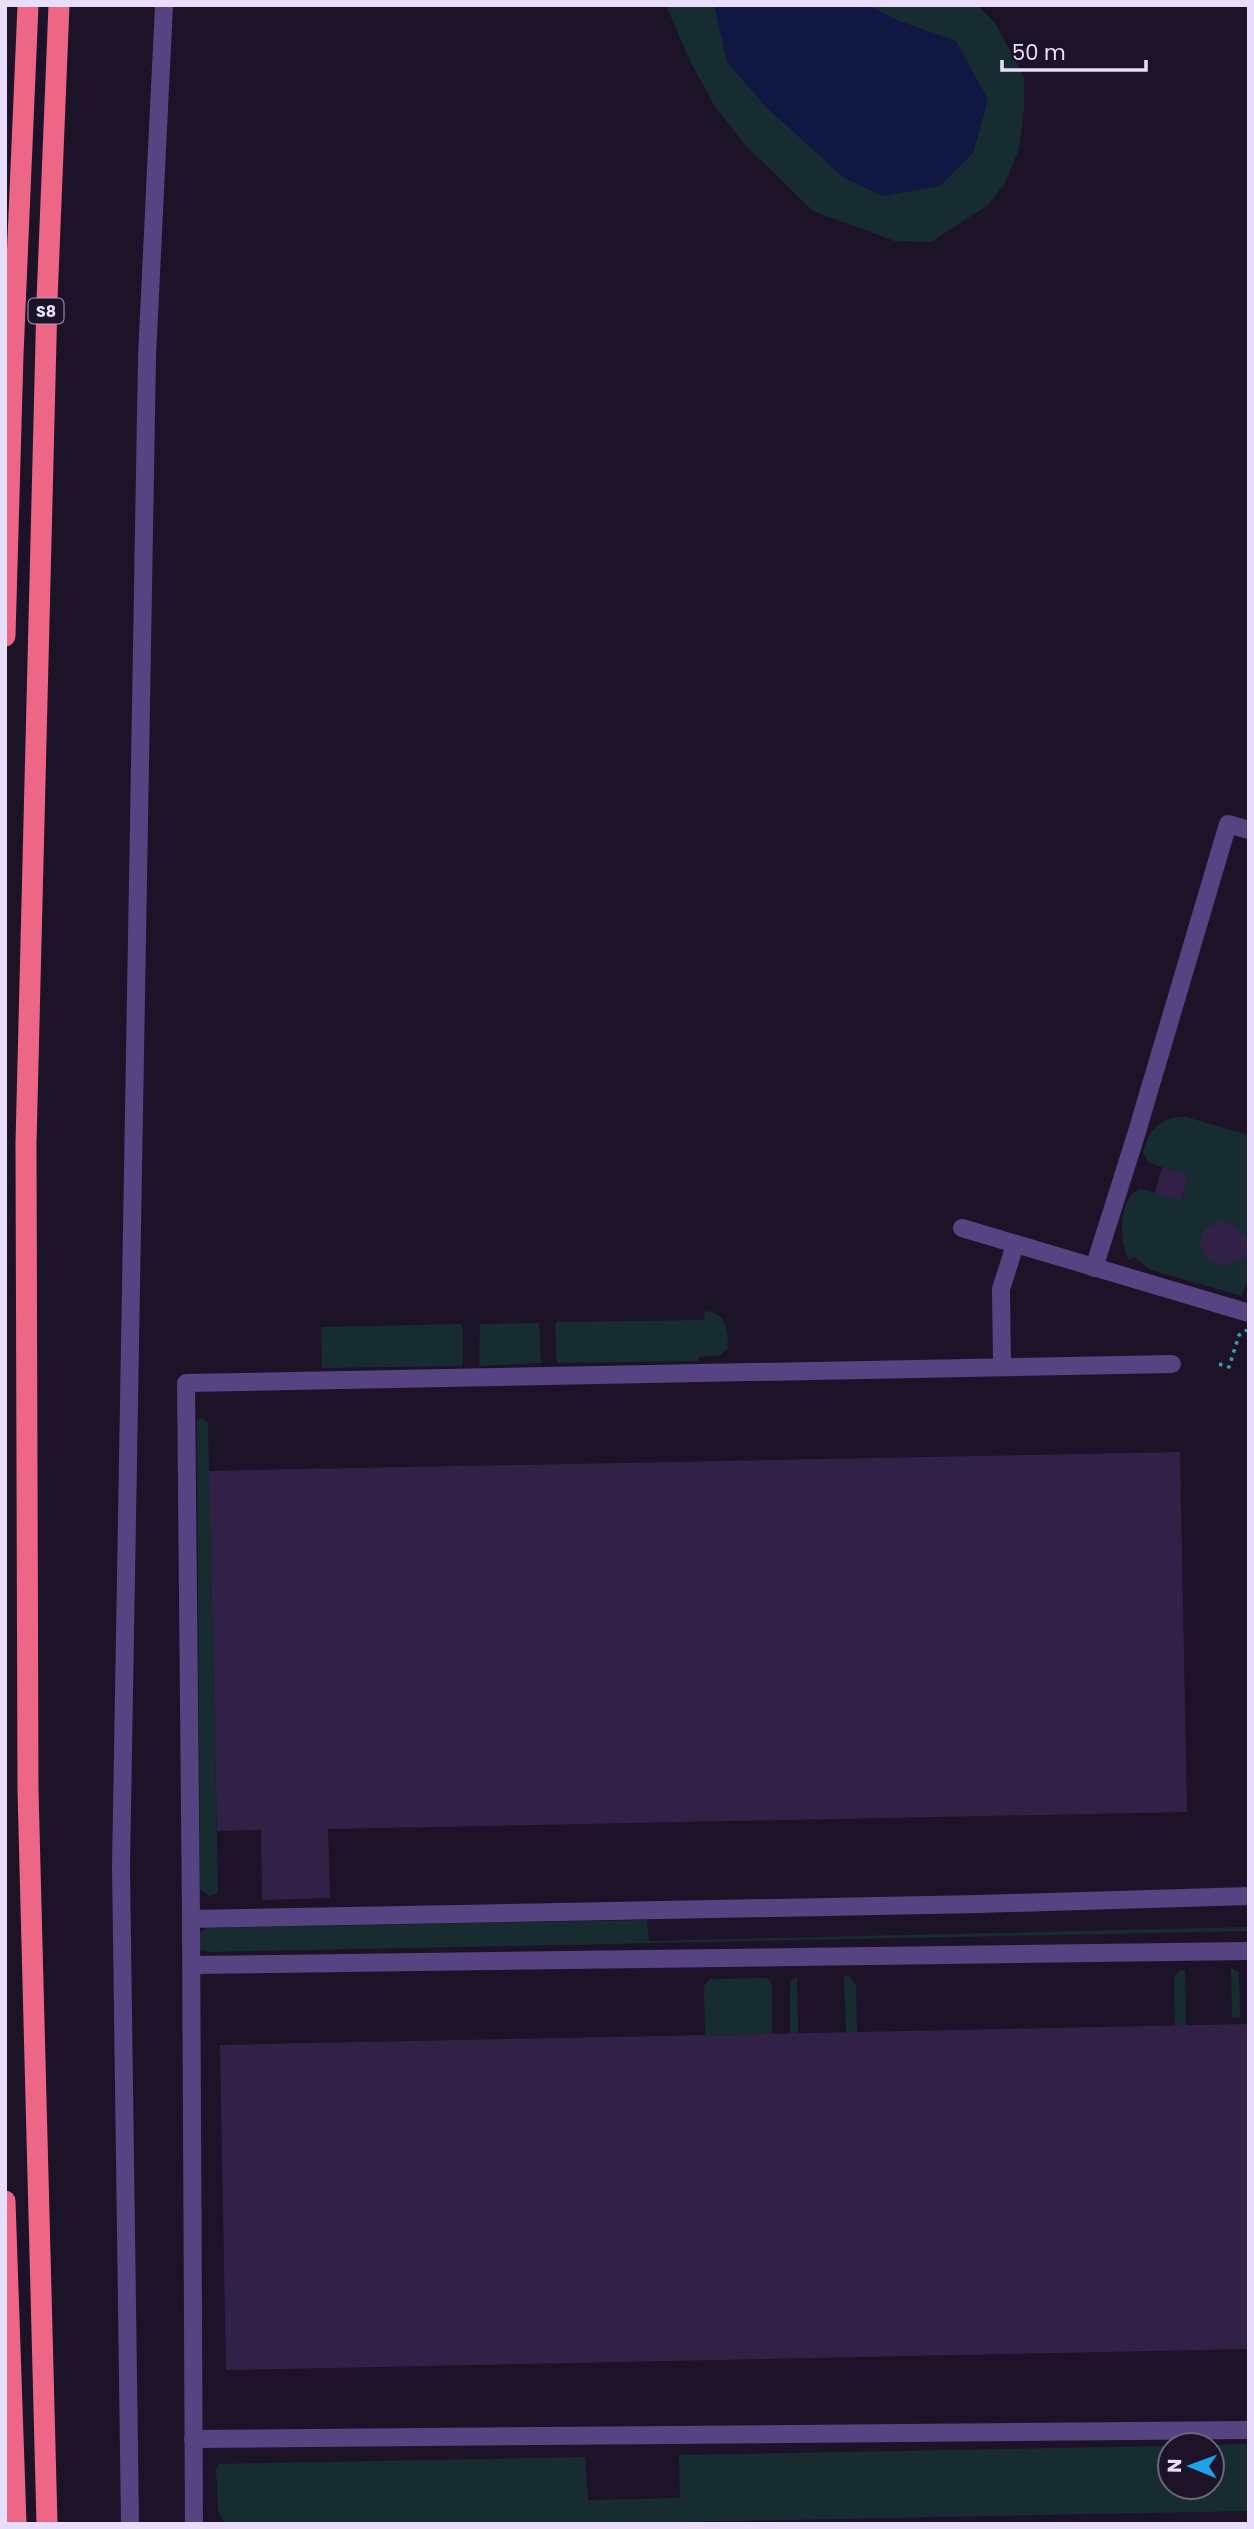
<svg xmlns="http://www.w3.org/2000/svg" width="1254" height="2529" font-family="Poppins,sans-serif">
<rect width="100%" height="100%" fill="#1c1328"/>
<!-- green -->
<g fill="#172c31">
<path d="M666 5H977L995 23 1024 77V110L1019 149 1005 183 988 205 931 242 895 241 813 211 747 147 714 105 689 59Z"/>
<path d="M1175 1117H1186L1249 1135V1274L1242 1296 1151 1270 1134 1257 1129 1260C1119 1242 1117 1196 1141 1189L1182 1200 1189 1175 1149 1163 1143 1152C1149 1133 1155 1123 1175 1117Z"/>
<path d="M705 1311C727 1313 728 1329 728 1348L721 1355 699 1357 698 1361 557 1363 555 1326 557 1322 704 1320Z"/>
<path d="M539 1323 541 1363 479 1366 480 1324Z"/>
<path d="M461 1324 463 1328V1363L461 1366 322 1368 321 1330 323 1327Z"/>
<path d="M202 1418 208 1423 218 1891 215 1895 209 1896 200 1889 197 1420Z"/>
<path d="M647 1920 649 1941 1249 1927V1931L208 1952 200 1949 199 1934 206 1928Z"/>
<path d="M1231 1968 1239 1972 1240 2017 1232 2018Z"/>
<path d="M1181 1970H1185L1186 2026H1175L1174 1977Z"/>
<path d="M847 1976 851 1978 856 1986 857 2032H846L844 1977Z"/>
<path d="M797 1977 798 2033 790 2034V1988L791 1981Z"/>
<path d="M765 1978 769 1980 772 1985V2034L705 2035 704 1986 710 1979Z"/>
<path d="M1249 2444V2511L576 2524H225L218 2510 216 2469 219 2464 585 2457 588 2500 680 2498 679 2455 1170 2446V2487H1212V2445H1195Z"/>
</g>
<!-- water -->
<path fill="#111743" d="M714 5H869L897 20 956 41 988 100 973 153 940 186 884 196 844 178 767 108 727 62Z"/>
<!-- building -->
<g fill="#322147">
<path d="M1162 1167 1189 1175 1181 1201 1155 1193Z"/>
<path d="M1222 1221 1236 1226 1249 1241V1256L1226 1265 1211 1262 1206 1258 1200 1245 1204 1231 1209 1226Z"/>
<path d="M1180 1452 1187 1812 328 1829 330 1898 262 1900 261 1830 217 1831 209 1471Z"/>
<path d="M1249 2024V2349L226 2370 220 2045Z"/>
</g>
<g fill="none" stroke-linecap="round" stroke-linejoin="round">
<!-- path -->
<path stroke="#3e9aaf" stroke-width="3.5" stroke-dasharray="3.5 5" stroke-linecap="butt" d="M1219 1364 1229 1367 1239 1335 1247 1330"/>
<!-- minor -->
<g stroke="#554382" stroke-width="18">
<path d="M962 1228 1249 1313"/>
<path d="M1094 1268 1136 1135 1228 824 1249 830"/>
<path d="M1172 1364 186 1383 191 1919 979 1904 1249 1896"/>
<path d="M1002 1366 1001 1289 1015 1245"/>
<path d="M191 1919 194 2524"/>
<path d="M192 1965 1249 1951"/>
<path d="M193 2439 1249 2430"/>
<path d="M130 2524 121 1867 147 356 164 5"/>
</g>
<!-- highway -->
<g stroke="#ee6686" stroke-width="21">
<path d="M5 636 13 355 28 5"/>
<path d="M5 2201 16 2524"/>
<path d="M47 2524 28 1790 26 1143 47 300 59 5"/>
</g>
</g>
<g text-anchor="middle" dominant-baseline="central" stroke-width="5" stroke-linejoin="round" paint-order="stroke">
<!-- shield labels -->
<rect fill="#1c1328" stroke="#aba1bc" stroke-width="2" x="28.5" y="298.5" width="35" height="25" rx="5"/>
<g font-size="16" font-weight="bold" fill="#e8defb">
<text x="46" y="311">S8</text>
</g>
</g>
<!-- border -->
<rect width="1254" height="2529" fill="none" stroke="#e8defb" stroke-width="14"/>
<!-- north arrow -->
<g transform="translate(1191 2466) rotate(271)"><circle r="33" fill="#1c1328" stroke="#6e647c" stroke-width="2"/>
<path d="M0-5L12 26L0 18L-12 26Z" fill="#1ea2e7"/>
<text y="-10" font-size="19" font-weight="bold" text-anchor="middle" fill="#e8defb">N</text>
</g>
<!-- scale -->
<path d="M1002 60v10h144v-10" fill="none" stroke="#e8defb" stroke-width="3.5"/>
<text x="1012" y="60" font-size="21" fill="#e8defb" stroke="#1c1328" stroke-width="5" paint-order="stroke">50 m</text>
</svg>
